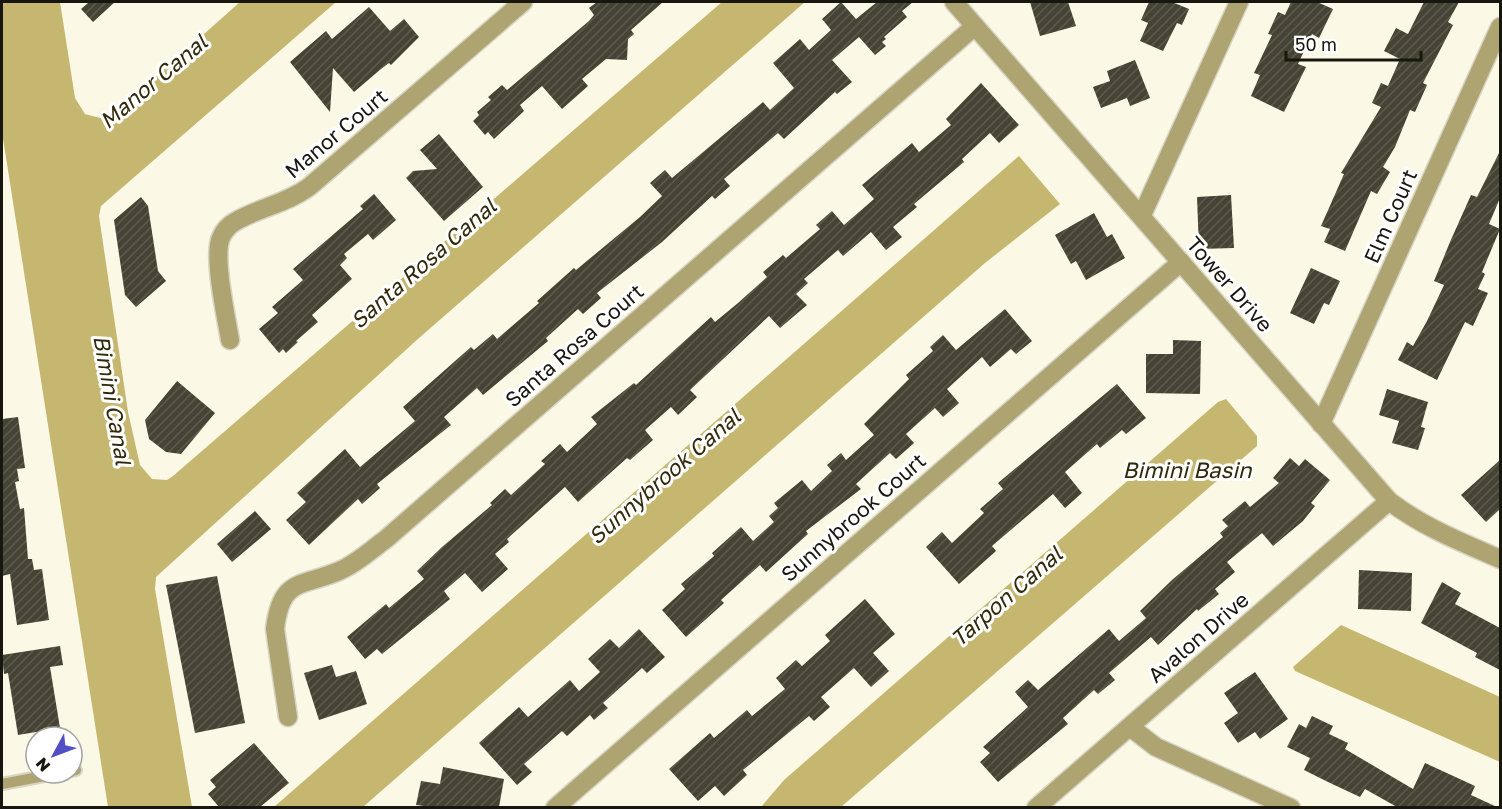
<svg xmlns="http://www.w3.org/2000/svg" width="1502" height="809" font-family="'Golos Text',sans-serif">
<defs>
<pattern id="building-hatch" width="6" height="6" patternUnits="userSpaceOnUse" patternTransform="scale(1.5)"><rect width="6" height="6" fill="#464334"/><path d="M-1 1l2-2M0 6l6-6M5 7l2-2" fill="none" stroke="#5d5b4e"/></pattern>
</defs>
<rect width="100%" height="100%" fill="#fbf8e5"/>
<!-- water -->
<g fill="#c5b770">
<path d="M2 2H60L75 98 85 114 100 118 115 113 240 2H336L101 206 99 216 128 412 140 465 152 479 167 480 173 476 722 2H805L419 338 156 577 155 589 192 807H108L2 132Z"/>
<path d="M1019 156 1060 204 985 263 363 807H274Z"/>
<path d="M1226 399 1257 436V446L841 807H761L784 780 1218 402Z"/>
<path d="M1341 625 1500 697V762L1295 671 1293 667Z"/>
</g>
<!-- building -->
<g fill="url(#building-hatch)">
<path d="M89 2H115L93 22 81 9Z"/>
<path d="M597 2H663L631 30 634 34 628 39 627 60 606 59 582 79 588 86 562 109 542 86 520 105 524 111 494 139 488 132 485 135 473 121 479 115 477 112 491 100 488 97 502 85 507 90 589 21 594 15 589 8Z"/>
<path d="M841 2 856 19 877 2H913L902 11 907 17 884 37 886 39 882 42 886 46 875 55 859 37 832 60 852 82 837 94 835 92 784 139 778 133 724 179 730 186 715 199 712 196 662 242 597 293 601 298 583 314 578 309 546 338 548 341 483 395 477 388 444 417 451 425 377 484 380 488 362 504 358 499 309 545 286 520 306 502 297 493 345 449 360 467 415 421 403 407 471 347 474 350 493 334 497 339 539 303 537 301 574 268 576 270 640 217 662 196 650 183 665 170 672 178 763 102 770 110 794 88 773 63 800 39 809 50 831 30 822 19Z"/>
<path d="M1030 2H1068L1076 26 1040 36Z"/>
<path d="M1149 2H1172L1189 9 1182 25 1177 23 1163 51 1140 41 1148 23 1141 20Z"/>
<path d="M1291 2H1317L1333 9 1319 38 1312 34 1298 64 1306 67 1284 112 1251 96 1260 75 1254 73 1272 35 1268 34 1278 12 1285 15Z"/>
<path d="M1424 2H1459L1448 22 1453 25 1423 83 1427 85 1415 112 1410 110 1395 147 1383 167 1390 172 1377 194 1371 191 1345 251 1324 242 1330 229 1321 226 1344 174 1341 173 1381 107 1372 103 1381 83 1388 86 1400 59 1384 51 1396 28 1408 34Z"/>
<path d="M369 7 390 31 404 19 419 37 391 65 389 63 381 69 354 92 333 68 330 112 290 62 326 31 332 39Z"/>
<path d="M1135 60 1150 98 1130 106 1127 98 1101 108 1093 87 1110 81 1107 71Z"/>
<path d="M981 83 1019 125 999 143 990 133 962 159 964 162 914 204 917 207 893 227 902 237 886 250 871 232 843 256 838 250 804 279 808 283 796 294 807 305 780 328 769 316 690 390 697 397 678 415 671 407 645 430 653 440 630 460 627 458 578 502 565 487 507 539 509 542 495 554 508 569 482 592 465 573 444 591 450 599 382 654 377 649 365 659 347 637 386 604 389 608 424 579 417 571 442 547 492 505 490 503 505 489 511 495 545 464 541 461 560 444 567 452 597 424 591 417 634 383 636 385 711 317 715 322 738 303 767 277 763 272 783 255 786 258 820 229 816 225 832 211 844 225 874 199 862 185 912 143 919 152 951 125 946 119Z"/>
<path d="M439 134 483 187 444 221 406 178 413 171 437 169 420 150Z"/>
<path d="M1500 151V198L1489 224 1500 229 1482 272 1485 274 1478 289 1488 293 1473 326 1465 322 1437 380 1398 360 1407 342 1413 346 1427 321 1444 285 1434 281 1450 242 1471 195 1477 197Z"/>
<path d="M374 194 396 220 373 240 368 234 344 254 347 258 340 265 352 279 312 315 318 322 296 341 298 342 286 353 283 349 279 353 259 329 278 313 272 307 303 280 293 269 363 209 360 206Z"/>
<path d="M1231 195 1234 248 1199 249 1197 197Z"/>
<path d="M141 197 148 206 158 271 166 281 136 307 125 295 114 220Z"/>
<path d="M1094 213 1107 237 1112 234 1125 258 1086 280 1076 261 1071 264 1055 235Z"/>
<path d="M1311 268 1340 281 1329 305 1324 303 1314 324 1290 313Z"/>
<path d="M1005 309 1032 341 1016 354 1011 349 990 367 982 357 947 389 959 403 943 417 935 408 906 434 914 443 896 459 890 453 856 484 861 489 806 531 808 534 766 572 760 565 721 600 724 603 686 637 662 610 685 589 681 584 714 556 712 553 741 527 753 541 774 522 769 516 778 508 774 503 802 480 811 491 832 471 827 465 841 453 846 460 874 435 864 424 909 379 906 375 933 351 930 347 943 335 956 350Z"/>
<path d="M1173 340 1201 341 1200 394 1146 393V354H1173Z"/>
<path d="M177 381 215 413 181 454 166 452 149 439 145 420Z"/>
<path d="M1117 384 1146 418 1126 434 1122 430 1100 448 1097 444 1065 472 1082 493 1065 508 1053 494 992 546 996 551 959 584 926 547 942 532 952 543 984 513 980 509 1003 489 998 483Z"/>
<path d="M1387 389 1428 402 1421 427 1425 428 1418 450 1392 443 1399 421 1379 415Z"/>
<path d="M18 417 25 468 17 469 19 481 15 482 20 509 24 508 28 559H32L34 570 42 569 49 620 17 625 10 574 2 576V419Z"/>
<path d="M1290 458 1299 466 1305 459 1330 480 1311 503 1315 506 1303 521 1273 546 1262 533 1227 562 1235 572 1215 589 1219 594 1198 611 1197 609 1158 645 1151 637 1109 673 1115 680 1098 694 1094 690 1063 718 1068 724 998 782 980 762 990 753 983 747 1028 707 1015 692 1028 680 1038 690 1109 629 1119 641 1146 618 1140 611 1172 580 1223 537 1220 533 1228 526 1222 520 1245 501 1250 507 1279 483 1273 478Z"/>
<path d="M1500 460V509L1486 522 1461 495Z"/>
<path d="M255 511 271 529 232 562 217 544Z"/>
<path d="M1359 570 1412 573 1411 611 1358 609Z"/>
<path d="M217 576 245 723 195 733 166 585Z"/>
<path d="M1442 582 1461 593 1455 604 1500 628V670L1475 657 1477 653 1421 623Z"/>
<path d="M865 599 895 634 873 653 889 671 871 687 854 668 821 697 830 707 814 721 809 716 743 770 747 775 724 796 715 786 698 801 669 769 710 733 714 738 747 710 752 716 785 689 776 678 796 660 802 666 830 641 825 635Z"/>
<path d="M639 629 665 657 647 673 642 668 603 703 608 708 594 720 590 715 567 736 562 731 524 764 532 772 517 785 479 743 519 707 528 717 570 680 579 691 600 672 588 659 610 639 619 648Z"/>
<path d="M60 646 63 665 50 667 60 728 18 735 8 673 4 674 2 655Z"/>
<path d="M332 665 336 677 356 671 367 704 319 720 304 673Z"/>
<path d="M1255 672 1288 719 1260 739 1255 732 1238 743 1224 723 1238 713 1224 693Z"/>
<path d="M1312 716 1333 726 1329 734 1348 743 1345 749 1413 789 1425 763 1475 786 1471 795 1497 807H1397L1365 789 1360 797 1328 782 1304 770 1310 758 1287 747 1299 724 1306 728Z"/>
<path d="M254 743 289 783 260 807H219L208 794 216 787 210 780Z"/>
<path d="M443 767 504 779 499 807H432L416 805 421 781 440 784Z"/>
</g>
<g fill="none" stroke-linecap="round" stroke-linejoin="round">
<defs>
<g id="lane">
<path d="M72 771 76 770"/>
<path d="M2 784 60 773"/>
</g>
<g id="street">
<path d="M954 2 1389 501C1423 527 1461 542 1500 559"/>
<path d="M1142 215 1239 2"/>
<path d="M230 340C226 316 214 262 220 240 223 231 230 224 238 220 262 207 287 203 309 187L523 2"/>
<path d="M1321 424 1500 27"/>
<path d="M288 717 275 629C281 577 302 587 339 571 356 564 371 550 386 539L975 26"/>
<path d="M1130 727 1156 747 1291 808"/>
<path d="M555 808 1181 262"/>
<path d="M1036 808 1389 501"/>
</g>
</defs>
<!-- lane casing -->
<use href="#lane" stroke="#d7d4c3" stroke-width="14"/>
<!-- street casing -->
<use href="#street" stroke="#d7d4c3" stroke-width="21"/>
<!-- lane -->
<use href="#lane" stroke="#aea472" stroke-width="10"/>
<!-- street -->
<use href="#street" stroke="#aea472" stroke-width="18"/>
</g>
<g text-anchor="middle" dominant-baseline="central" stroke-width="6" stroke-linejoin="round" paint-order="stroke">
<!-- street labels -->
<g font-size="21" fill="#17160f" stroke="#fff">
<text transform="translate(336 133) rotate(-40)">Manor Court</text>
<text transform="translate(1390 216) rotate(-66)">Elm Court</text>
<text transform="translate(1230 284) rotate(49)">Tower Drive</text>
<text transform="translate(574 345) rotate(-41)">Santa Rosa Court</text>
<text transform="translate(853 517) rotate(-41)">Sunnybrook Court</text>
<text transform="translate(1198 637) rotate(-41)">Avalon Drive</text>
</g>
<!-- water labels -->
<g font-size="22" font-style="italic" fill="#312a0a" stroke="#fff">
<text transform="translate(153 81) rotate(-40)">Manor Canal</text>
<text transform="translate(423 263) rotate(-41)">Santa Rosa Canal</text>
<text transform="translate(113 400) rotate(80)">Bimini Canal</text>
<text x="1187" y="469">Bimini Basin</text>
<text transform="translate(664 476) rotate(-41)">Sunnybrook Canal</text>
<text transform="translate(1006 596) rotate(-41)">Tarpon Canal</text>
</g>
</g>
<!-- border -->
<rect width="1502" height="809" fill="none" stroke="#17160f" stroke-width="6"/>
<!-- north arrow -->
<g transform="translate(54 755) rotate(229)"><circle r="28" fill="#ffffff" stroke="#a2a29f" stroke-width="1.5"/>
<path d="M0-4.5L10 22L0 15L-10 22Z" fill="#504fc6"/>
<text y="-9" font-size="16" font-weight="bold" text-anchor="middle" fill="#17160f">N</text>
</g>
<!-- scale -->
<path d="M1286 51v9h135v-9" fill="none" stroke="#17160f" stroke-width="3"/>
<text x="1295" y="51" font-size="18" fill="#17160f" stroke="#ffffff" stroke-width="4.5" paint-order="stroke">50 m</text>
</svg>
